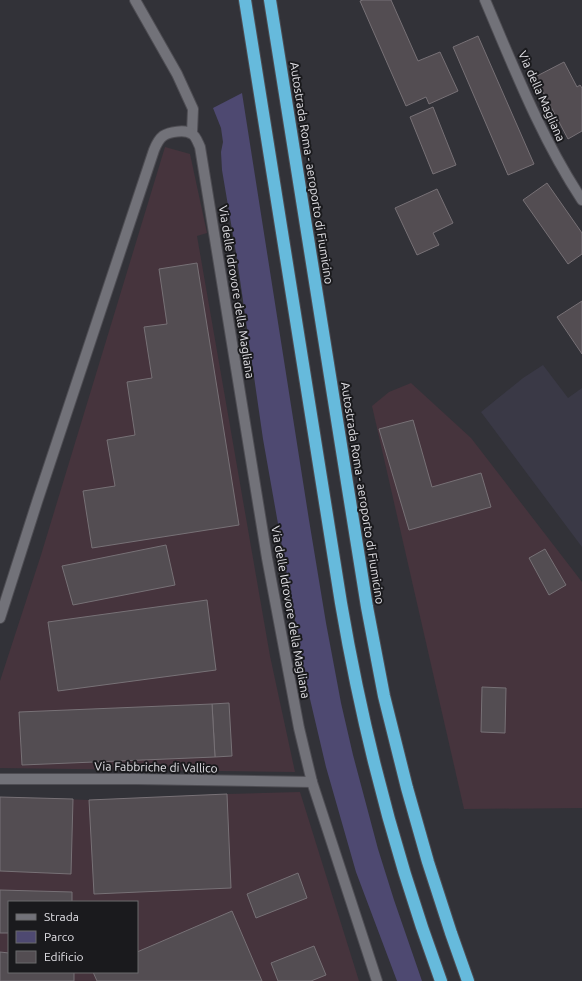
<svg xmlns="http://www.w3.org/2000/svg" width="582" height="981" font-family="Ubuntu,sans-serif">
<rect width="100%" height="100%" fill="#323238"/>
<!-- built -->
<path fill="#3a3946" d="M543 365 568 398 582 388V547L481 412 523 378Z"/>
<!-- industrial -->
<g fill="#46343d" fill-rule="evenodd">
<path d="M165 147 190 154 207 233 197 236 270 656 295 772 0 768V681L41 555Z"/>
<path d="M411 383 471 438 582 582V808L464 809 372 406 389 392Z"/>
<path d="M300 792 359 981H0V797L89 800 227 794ZM9 902H137V972H9Z"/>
</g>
<!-- green -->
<path fill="#4e4971" d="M242 93 309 520 326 623 341 703 353 755 378 849 394 900 422 981H397L356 872 326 767 306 682 263 439 237 259 222 170 221 152 223 142 221 128 213 108Z"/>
<!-- building -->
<g fill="#534d52" stroke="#777176">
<path d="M363 0H391L418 61 440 52 458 91 429 104 426 97 406 106 360 1Z"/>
<path d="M478 36 534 164 508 175 453 47Z"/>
<path d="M564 62 577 87 580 85 582 88V131L568 139 535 77Z"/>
<path d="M433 107 456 165 433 174 410 117Z"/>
<path d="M547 183 582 233V254L568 264 523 200Z"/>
<path d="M437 189 453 223 433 233 439 245 417 255 395 208Z"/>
<path d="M197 263 239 525 92 548 83 491 115 486 107 440 135 435 127 382 152 378 144 327 167 324 159 269Z"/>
<path d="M582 301V354L557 317Z"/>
<path d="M413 420 432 487 481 473 491 507 409 530 379 429Z"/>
<path d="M166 545 175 585 73 605 62 566Z"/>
<path d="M545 549 566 585 549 595 529 558Z"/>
<path d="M207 600 216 670 58 691 48 622Z"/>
<path d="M482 687 506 688 505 733 481 732Z"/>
<path d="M229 703 232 756 215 757 212 704Z"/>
<path d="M212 704 215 757 22 765 19 712Z"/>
<path d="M227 794 231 888 94 894 89 800Z"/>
<path d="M0 797 73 799 71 874 0 871Z"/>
<path d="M298 873 307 898 256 918 247 894Z"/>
<path d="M0 890 72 892V902H9V933H0Z"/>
<path d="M232 911 262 981H97L93 972H137V952Z"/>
<path d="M314 946 326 975 311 981H278L271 963Z"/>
<path d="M0 952 9 953V972H74V981H0Z"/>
</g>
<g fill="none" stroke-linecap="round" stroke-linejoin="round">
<defs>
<g id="minor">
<path d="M135 0 177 74 193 109 192 133"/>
<path d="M485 0C514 68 541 138 582 200"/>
<path d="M0 618 37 502 154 150C156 145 159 139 163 136 169 132 185 129 192 134 196 136 198 143 200 147L267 558 299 728 312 782 377 981"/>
<path d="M0 779H136L312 782"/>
</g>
<g id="highway">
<path d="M245 0 341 603C363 732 396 859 441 981"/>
<path d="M270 0 349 495 367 607 384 696 407 788 428 862 451 933 468 981"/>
</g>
</defs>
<!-- minor casing -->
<use href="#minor" stroke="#4e4d53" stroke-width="12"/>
<!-- highway casing -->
<use href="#highway" stroke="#4e4d53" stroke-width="14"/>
<!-- minor -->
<use href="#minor" stroke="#727279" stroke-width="10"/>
<!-- highway -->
<use href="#highway" stroke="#66badc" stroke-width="12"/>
</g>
<g text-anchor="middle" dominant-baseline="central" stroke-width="4" stroke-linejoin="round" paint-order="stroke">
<!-- street labels -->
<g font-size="12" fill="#e2e1e6" stroke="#1a1a1d">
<text transform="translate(542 96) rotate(66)">Via della Magliana</text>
<text transform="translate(312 173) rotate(81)">Autostrada Roma - aeroporto di Fiumicino</text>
<text transform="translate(237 292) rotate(81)">Via delle Idrovore della Magliana</text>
<text transform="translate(363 493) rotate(81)">Autostrada Roma - aeroporto di Fiumicino</text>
<text transform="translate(291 612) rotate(80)">Via delle Idrovore della Magliana</text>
<text transform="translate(156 767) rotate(1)">Via Fabbriche di Vallico</text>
</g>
</g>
<!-- legend -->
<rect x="8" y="901" width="130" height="72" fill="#1a1a1d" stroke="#6a6a6d"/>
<rect x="16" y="914" width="20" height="6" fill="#727279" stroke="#6a6a6d"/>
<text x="44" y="921" font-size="12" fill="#e2e1e6">Strada</text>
<rect x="16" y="931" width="20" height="12" fill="#4e4971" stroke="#6a6a6d"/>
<text x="44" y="941" font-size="12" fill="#e2e1e6">Parco</text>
<rect x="16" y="951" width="20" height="12" fill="#534d52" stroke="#6a6a6d"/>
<text x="44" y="961" font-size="12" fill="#e2e1e6">Edificio</text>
</svg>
